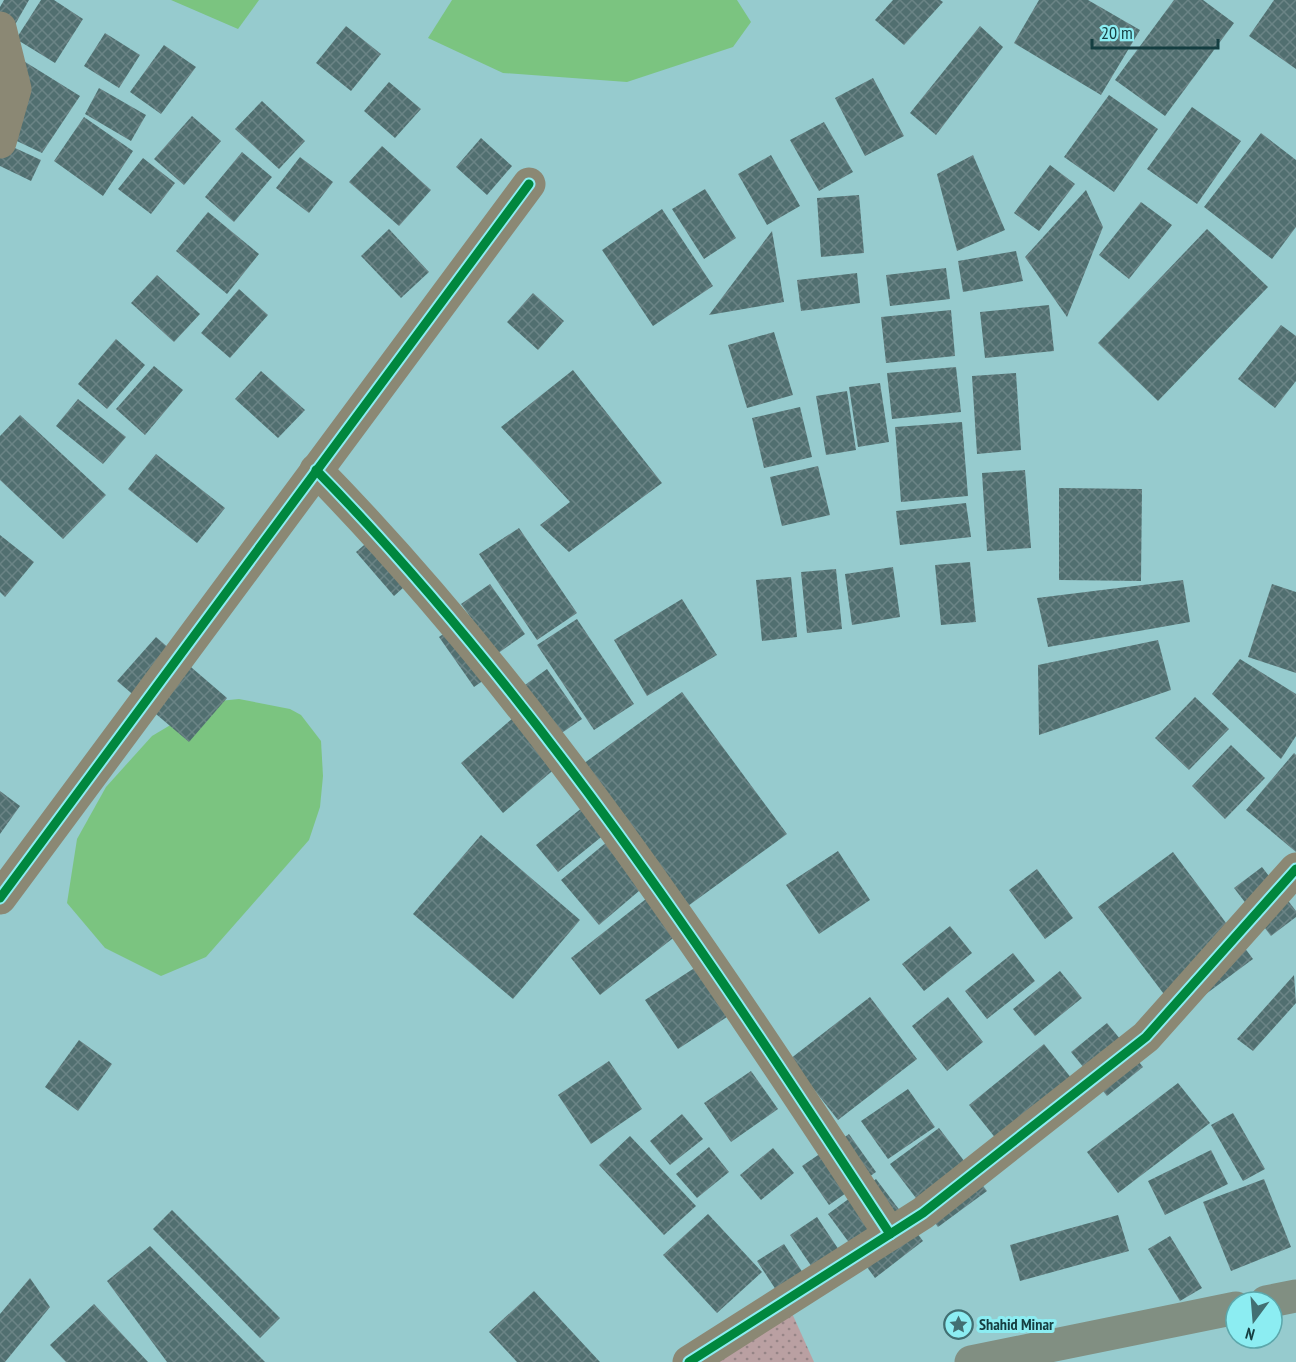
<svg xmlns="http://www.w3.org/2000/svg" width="1296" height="1362" font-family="'PT Sans Narrow',sans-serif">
<defs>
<pattern id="park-dots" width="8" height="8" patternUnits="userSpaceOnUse" patternTransform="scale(1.5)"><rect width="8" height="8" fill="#baa0a2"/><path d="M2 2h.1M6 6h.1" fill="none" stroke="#968486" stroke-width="1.8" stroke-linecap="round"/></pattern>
<pattern id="building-cross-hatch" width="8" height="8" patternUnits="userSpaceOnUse" patternTransform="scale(1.5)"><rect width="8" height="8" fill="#516f70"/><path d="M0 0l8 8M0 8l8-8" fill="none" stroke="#6b8486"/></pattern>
</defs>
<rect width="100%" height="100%" fill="#96cbce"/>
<!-- park -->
<path fill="url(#park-dots)" d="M786 1300 814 1362H689Z"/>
<!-- water -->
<g fill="#7bc480">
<path d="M171 0H259L238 29Z"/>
<path d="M452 0H737L751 22 733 47 627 82 503 73 428 38Z"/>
<path d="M239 699 290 709 301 715 321 741 323 776 320 807 309 840 206 957 161 976 105 948 67 903 77 839 106 787 152 736 209 702Z"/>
</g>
<!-- building -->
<g fill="url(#building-cross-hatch)">
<path d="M4 0H29L12 30 0 22V7Z"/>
<path d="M41 0H54L83 19 55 63 16 39Z"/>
<path d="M893 0H940L943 2 904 45 875 20Z"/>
<path d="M1039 0H1088L1140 30 1101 95 1014 43Z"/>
<path d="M1174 0H1203L1234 23 1165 116 1115 80Z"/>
<path d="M1274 0H1296V69L1249 36Z"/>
<path d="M346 26 381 54 351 91 316 63Z"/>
<path d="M980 26 1003 47 936 135 910 113Z"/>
<path d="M105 33 140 55 119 88 84 66Z"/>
<path d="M164 45 196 67 161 114 130 92Z"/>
<path d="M14 55 80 96 42 153 0 133Z"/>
<path d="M873 78 904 136 865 156 835 98Z"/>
<path d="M389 82 421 109 395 138 364 111Z"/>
<path d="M99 88 146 115 131 141 85 114Z"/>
<path d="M1109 95 1158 129 1114 192 1064 157Z"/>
<path d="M262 101 305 141 279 169 235 129Z"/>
<path d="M1192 107 1241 141 1197 204 1147 169Z"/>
<path d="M192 116 221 141 184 185 154 159Z"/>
<path d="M84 117 133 151 103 196 54 161Z"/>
<path d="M824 122 853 172 819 191 790 140Z"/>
<path d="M1261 133 1296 160V227L1272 259 1204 207Z"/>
<path d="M481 138 512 166 487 195 456 167Z"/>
<path d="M0 141 41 160 31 181 0 166Z"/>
<path d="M382 146 431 190 399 226 349 182Z"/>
<path d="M242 152 272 177 234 222 205 197Z"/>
<path d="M771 155 800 206 767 225 738 174Z"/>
<path d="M973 155 1005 230 957 251 937 174Z"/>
<path d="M300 157 333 182 309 213 276 188Z"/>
<path d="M143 158 175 183 151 214 118 189Z"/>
<path d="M1050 165 1075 184 1039 231 1014 213Z"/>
<path d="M705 189 736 238 704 259 672 209Z"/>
<path d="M1086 190 1103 227 1067 317 1025 257Z"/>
<path d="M859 195 864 253 821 257 817 198Z"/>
<path d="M1141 202 1172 225 1129 279 1099 255Z"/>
<path d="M662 209 713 286 653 326 602 250Z"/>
<path d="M208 212 259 254 227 294 176 251Z"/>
<path d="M389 229 429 272 401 298 361 256Z"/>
<path d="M1207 229 1268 287 1158 401 1098 343Z"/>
<path d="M772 231 784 302 709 315Z"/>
<path d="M1016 251 1023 281 963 292 958 261Z"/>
<path d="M946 268 950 299 890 306 886 275Z"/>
<path d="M857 273 860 303 801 311 797 280Z"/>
<path d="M157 275 200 314 174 342 131 303Z"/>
<path d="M239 289 268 315 230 358 201 333Z"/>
<path d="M533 293 564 321 538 350 507 322Z"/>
<path d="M1049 305 1054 351 985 358 980 312Z"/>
<path d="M951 310 955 356 886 363 881 317Z"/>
<path d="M1281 325 1296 336V381L1275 408 1238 379Z"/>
<path d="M774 332 793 395 747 408 728 345Z"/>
<path d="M116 339 145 365 107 409 78 384Z"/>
<path d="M154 366 183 390 145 435 116 409Z"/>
<path d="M956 367 961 412 892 419 887 373Z"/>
<path d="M573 370 662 483 569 552 540 525 570 502 501 427Z"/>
<path d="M261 371 305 410 278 438 235 399Z"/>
<path d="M1016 373 1021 450 977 454 972 376Z"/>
<path d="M880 383 889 442 858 447 849 387Z"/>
<path d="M847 391 856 450 826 455 816 396Z"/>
<path d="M78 399 126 437 103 464 56 426Z"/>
<path d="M800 407 812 457 764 468 752 418Z"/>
<path d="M20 415 106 495 63 539 0 480V436Z"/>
<path d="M962 422 968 496 901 502 895 427Z"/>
<path d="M156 454 225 508 197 543 128 489Z"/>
<path d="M818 466 830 515 782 526 770 477Z"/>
<path d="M1025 470 1031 548 987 551 982 473Z"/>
<path d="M1059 488 1142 489 1141 581 1059 580Z"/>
<path d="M966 503 971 537 900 545 896 511Z"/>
<path d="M385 527 423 570 394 596 356 552Z"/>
<path d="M519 528 577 613 537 640 479 554Z"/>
<path d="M0 535 34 562 5 597 0 592Z"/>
<path d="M970 562 976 622 941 625 935 565Z"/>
<path d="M893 567 900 617 852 625 845 574Z"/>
<path d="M836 569 842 629 807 633 801 572Z"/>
<path d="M791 577 797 637 762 641 756 580Z"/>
<path d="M1183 580 1190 622 1048 647 1037 598Z"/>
<path d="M490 584 525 634 497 654 461 604Z"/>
<path d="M1272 584 1296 592V673L1248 657Z"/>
<path d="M682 599 717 655 647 696 614 640Z"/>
<path d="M468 617 503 667 474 687 439 637Z"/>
<path d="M577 619 634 704 594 730 537 645Z"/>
<path d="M156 637 227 698 189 742 117 681Z"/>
<path d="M1158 640 1171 690 1039 735 1038 665Z"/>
<path d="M1240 659 1296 694V736L1281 759 1212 694Z"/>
<path d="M547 669 582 719 553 739 518 690Z"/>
<path d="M682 692 787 834 677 914 572 772Z"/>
<path d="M1195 697 1229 729 1189 770 1155 738Z"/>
<path d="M521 711 564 761 503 813 461 763Z"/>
<path d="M1231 745 1265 778 1225 819 1192 786Z"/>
<path d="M1294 753 1296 755V852L1246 810Z"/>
<path d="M0 791 20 806 0 834Z"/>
<path d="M583 807 605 834 558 872 536 845Z"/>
<path d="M481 835 580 920 513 999 413 914Z"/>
<path d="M608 841 646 885 599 925 561 880Z"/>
<path d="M838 851 870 900 819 934 786 885Z"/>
<path d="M1173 852 1253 959 1179 1014 1098 907Z"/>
<path d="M1262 867 1296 911V917L1271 936 1234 888Z"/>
<path d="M1037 869 1073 918 1045 939 1009 890Z"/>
<path d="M651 895 681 932 600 995 571 958Z"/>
<path d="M950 926 972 953 924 991 902 964Z"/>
<path d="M1013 953 1035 981 987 1019 965 991Z"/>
<path d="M696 967 730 1015 678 1049 645 1000Z"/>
<path d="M1060 971 1082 998 1035 1036 1013 1009Z"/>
<path d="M1294 975 1296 1003 1253 1051 1237 1039Z"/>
<path d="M870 997 917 1059 838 1120 790 1059Z"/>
<path d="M948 997 983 1042 947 1071 912 1026Z"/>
<path d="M1107 1023 1143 1067 1107 1096 1071 1052Z"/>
<path d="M79 1040 112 1064 78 1111 45 1087Z"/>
<path d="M1044 1044 1076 1084 1001 1145 969 1105Z"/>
<path d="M609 1061 642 1109 591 1144 558 1095Z"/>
<path d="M751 1071 778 1109 731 1142 704 1103Z"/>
<path d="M1178 1083 1210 1123 1118 1193 1087 1152Z"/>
<path d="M908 1089 935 1127 888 1159 861 1121Z"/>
<path d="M1233 1113 1265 1169 1243 1181 1211 1125Z"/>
<path d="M682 1114 703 1139 670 1165 650 1141Z"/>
<path d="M939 1128 987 1191 938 1227 890 1164Z"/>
<path d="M849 1134 876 1172 829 1205 802 1166Z"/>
<path d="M630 1136 696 1206 664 1235 599 1165Z"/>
<path d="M709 1147 729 1172 697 1198 676 1174Z"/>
<path d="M773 1148 794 1173 761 1200 740 1175Z"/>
<path d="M1211 1150 1228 1184 1165 1215 1148 1181Z"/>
<path d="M876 1179 923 1241 875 1278 828 1214Z"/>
<path d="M1264 1179 1291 1247 1231 1271 1203 1202Z"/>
<path d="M172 1210 280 1318 260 1338 153 1229Z"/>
<path d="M708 1214 762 1272 717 1313 663 1255Z"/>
<path d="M1118 1215 1129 1251 1020 1281 1010 1245Z"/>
<path d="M817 1217 841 1253 814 1270 790 1235Z"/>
<path d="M1170 1236 1202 1288 1180 1301 1148 1249Z"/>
<path d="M784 1244 807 1279 780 1296 757 1261Z"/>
<path d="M150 1246 265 1362H167L107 1281Z"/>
<path d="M30 1278 50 1307 5 1362H0V1314Z"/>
<path d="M534 1291 600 1362H517L489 1332Z"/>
<path d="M94 1304 148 1362H66L50 1345Z"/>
</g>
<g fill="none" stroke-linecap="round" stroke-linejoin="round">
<!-- minor -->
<g stroke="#8b8874" stroke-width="33">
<path d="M0 28 15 89 0 142"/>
<path d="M316 470C540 699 715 968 890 1234"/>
<path d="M0 898 529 184"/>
<path d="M689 1362 923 1213 1146 1037 1296 869"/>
</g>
<!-- primary -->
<g stroke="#818f82" stroke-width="33">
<path d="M1266 1302 1296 1296"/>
<path d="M971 1362 1236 1308"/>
</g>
<defs>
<g id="cycleway">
<path d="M316 470C540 699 715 968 890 1234"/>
<path d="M0 898 529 184"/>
<path d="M689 1362 923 1213 1146 1037 1296 869"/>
</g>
</defs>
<!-- cycleway casing -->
<use href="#cycleway" stroke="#8cedf2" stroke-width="13"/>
<!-- cycleway -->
<use href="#cycleway" stroke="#00873e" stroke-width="9"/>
</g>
<!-- icons -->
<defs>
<symbol id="sight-ring" viewBox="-11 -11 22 22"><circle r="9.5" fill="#8cedf2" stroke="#426f72" stroke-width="1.5"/><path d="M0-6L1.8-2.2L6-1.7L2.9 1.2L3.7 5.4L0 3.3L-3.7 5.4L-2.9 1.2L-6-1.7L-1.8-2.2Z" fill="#426f72"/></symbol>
</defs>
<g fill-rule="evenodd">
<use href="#sight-ring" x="942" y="1308" width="33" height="33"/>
</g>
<g text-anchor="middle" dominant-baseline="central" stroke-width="6" stroke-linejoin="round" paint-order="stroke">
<!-- poi labels -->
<g font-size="16" font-weight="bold" fill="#153e41" stroke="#8cedf2" text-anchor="start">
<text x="979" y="1324">Shahid Minar</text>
</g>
</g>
<!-- north arrow -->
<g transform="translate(1254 1320) rotate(196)"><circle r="28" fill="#8cedf2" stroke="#5ca7ab" stroke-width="1.5"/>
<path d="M0-4.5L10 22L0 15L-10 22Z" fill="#426f72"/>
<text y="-9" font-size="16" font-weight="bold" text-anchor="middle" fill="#153e41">N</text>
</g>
<!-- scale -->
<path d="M1092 39v9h126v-9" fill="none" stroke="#153e41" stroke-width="3"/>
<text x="1101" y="39" font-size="18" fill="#153e41" stroke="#8cedf2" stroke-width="4.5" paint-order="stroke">20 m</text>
</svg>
